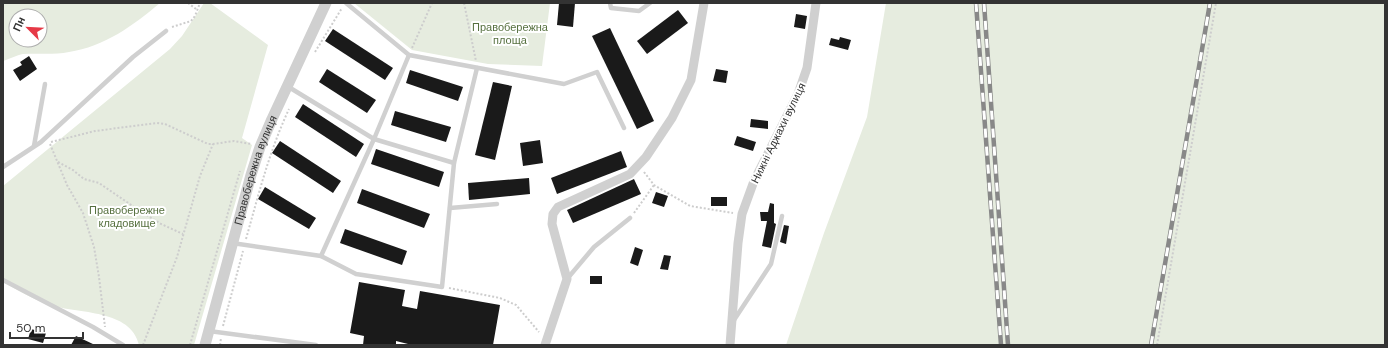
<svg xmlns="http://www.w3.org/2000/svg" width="1388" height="348" font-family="'DM Sans',sans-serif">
<rect width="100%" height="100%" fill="#fff"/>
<!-- green -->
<g fill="#e6ecdf" fill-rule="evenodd">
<path d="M3 3H160C134 25 104 47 69 52 54 55 39 53 23 54 17 55 9 59 3 61ZM16 16H40V40H16Z"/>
<path d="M204 3H210L268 45 242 138 252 145 194 345H139C131 309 78 314 50 305 33 299 18 291 3 281V186L170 49 182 36Z"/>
<path d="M354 3H550L542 66 488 64 412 50Z"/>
<path d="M886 3H1385V345H786L824 233 867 117Z"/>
</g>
<!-- building -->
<g fill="#1a1a1a">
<path d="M559 3H575L573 27 557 25Z"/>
<path d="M678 10 688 23 647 54 637 41Z"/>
<path d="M796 14 807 16 805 29 794 27Z"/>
<path d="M610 28 654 121 637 129 592 36Z"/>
<path d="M333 29 393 68 385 80 325 41Z"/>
<path d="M840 37 851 40 848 50 829 45 831 38 839 40Z"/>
<path d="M29 56 37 69 20 81 13 70 22 65 20 62Z"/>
<path d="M327 69 376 100 367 113 319 82Z"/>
<path d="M716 69 728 71 726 83 713 81Z"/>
<path d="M410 70 463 87 458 101 406 83Z"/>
<path d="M493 82 512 86 495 160 475 155Z"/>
<path d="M303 104 364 144 356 157 295 117Z"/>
<path d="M395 111 451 127 446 142 391 125Z"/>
<path d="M751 119 768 121V129L750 127Z"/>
<path d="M737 136 756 142 753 151 734 145Z"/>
<path d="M540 140 543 163 523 166 520 143Z"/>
<path d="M280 141 341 181 333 193 272 153Z"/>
<path d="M376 149 444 172 439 187 371 164Z"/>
<path d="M621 151 627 167 557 194 551 178Z"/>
<path d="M529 178 530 194 469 200 468 183Z"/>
<path d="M634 179 641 194 573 223 567 210Z"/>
<path d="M265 187 316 218 309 229 258 199Z"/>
<path d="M362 189 430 214 424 228 357 203Z"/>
<path d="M656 192 668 196 664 207 652 203Z"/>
<rect x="711" y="197" width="16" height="9"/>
<path d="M770 203 774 204V223L776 224 771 248 762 246 767 221H761L760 212H768Z"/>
<path d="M784 225 789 226 786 244 780 242Z"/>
<path d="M345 229 407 251 402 265 340 243Z"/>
<path d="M635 247 643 250 638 266 630 263Z"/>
<path d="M664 255 671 256 668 270 660 269Z"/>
<rect x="590" y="276" width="12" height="8"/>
<path d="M359 282 405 290 402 306 417 309 420 291 500 305 493 345H412L396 341V345H363L364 336 350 333Z"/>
<path d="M31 329 46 333 43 343 28 339Z"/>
<path d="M76 336 95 345H71Z"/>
</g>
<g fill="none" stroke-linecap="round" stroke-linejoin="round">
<!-- path -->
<g stroke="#cdcdcd" stroke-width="2" stroke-dasharray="2 2" stroke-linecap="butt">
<path d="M188 3 196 9"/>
<path d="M464 3 476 61"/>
<path d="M172 27 191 21 195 16 200 3"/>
<path d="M412 48 432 3"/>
<path d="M315 52 342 8"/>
<path d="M51 142 95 131 157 123 165 124 208 144H213L234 141 251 144"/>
<path d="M50 144 67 185 83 213 94 247 99 277 105 327"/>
<path d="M58 162 73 170 84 179 99 183 137 209 161 224 183 234"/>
<path d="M644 172 654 185 690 206 733 213"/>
<path d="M634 213 654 185"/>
<path d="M246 239C259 193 269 152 289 109"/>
<path d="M449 288 500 298 516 305 539 332"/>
<path d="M223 326 243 251"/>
<path d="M143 345 177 257 200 176 213 144"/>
<path d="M190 345 240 171"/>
<path d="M220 345 221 338"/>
<path d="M1157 345 1216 3"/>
</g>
<!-- service -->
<g stroke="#d0d0d0" stroke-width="4.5">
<path d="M346 3 409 55 564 84 597 72 624 128"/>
<path d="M610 3 611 8 639 11 650 3"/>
<path d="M287 86 374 139 454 163"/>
<path d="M34 146 45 84"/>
<path d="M3 167 41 142 133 57 166 31"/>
<path d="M450 208 497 204"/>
<path d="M232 243 321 256 356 274 442 287 454 163 477 68"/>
<path d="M321 256 374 139 409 55"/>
<path d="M567 279 594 247 630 218"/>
<path d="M3 280 93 327 123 345"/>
<path d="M734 320 771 264 782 216"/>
<path d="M209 331 316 345"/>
</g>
<!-- minor -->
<g stroke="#d0d0d0" stroke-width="9">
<path d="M545 345 567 279 552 224 553 214 558 207 630 174 646 157 672 118 691 80 704 3"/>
<path d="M730 345 738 243 742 214 754 181 798 94 807 68 816 3"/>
</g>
<!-- tertiary -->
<path stroke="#d0d0d0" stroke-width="11" id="s1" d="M205 345 251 175 260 147 272 119 326 3"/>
<defs>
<g id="rail">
<path d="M976 3 1001 345"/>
<path d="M984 3 1008 345"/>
<path d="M1151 345 1210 3"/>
</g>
</defs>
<!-- rail casing -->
<use href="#rail" stroke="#888" stroke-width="4.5"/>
<!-- rail -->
<use href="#rail" stroke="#fff" stroke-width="3" stroke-dasharray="9" stroke-linecap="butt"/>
</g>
<g text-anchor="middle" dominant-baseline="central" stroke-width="4" stroke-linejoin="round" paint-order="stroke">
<!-- park labels -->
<g font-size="11" fill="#56703f" stroke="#fff">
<text x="510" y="27">Правобережна<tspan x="510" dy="13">площа</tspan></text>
<text x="127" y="210">Правобережне<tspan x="127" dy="13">кладовище</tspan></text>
</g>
<!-- street labels -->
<g font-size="11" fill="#333" stroke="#fff">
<text transform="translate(778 133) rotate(-64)">Нижні Аджахи вулиця</text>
<text stroke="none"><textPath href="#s1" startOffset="182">Правобережна вулиця</textPath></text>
</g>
</g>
<!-- border -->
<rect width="1388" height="348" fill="none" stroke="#333333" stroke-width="8"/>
<!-- north arrow -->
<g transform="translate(28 28) rotate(294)"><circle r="19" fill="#ffffff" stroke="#adadad"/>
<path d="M0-3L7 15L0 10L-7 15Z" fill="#e63946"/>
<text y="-6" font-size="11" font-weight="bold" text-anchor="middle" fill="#333333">Пн</text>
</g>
<!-- scale -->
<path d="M10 332v6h73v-6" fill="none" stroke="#333333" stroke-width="2"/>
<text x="16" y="332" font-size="12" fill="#333333" stroke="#ffffff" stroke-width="3" paint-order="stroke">50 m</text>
</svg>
